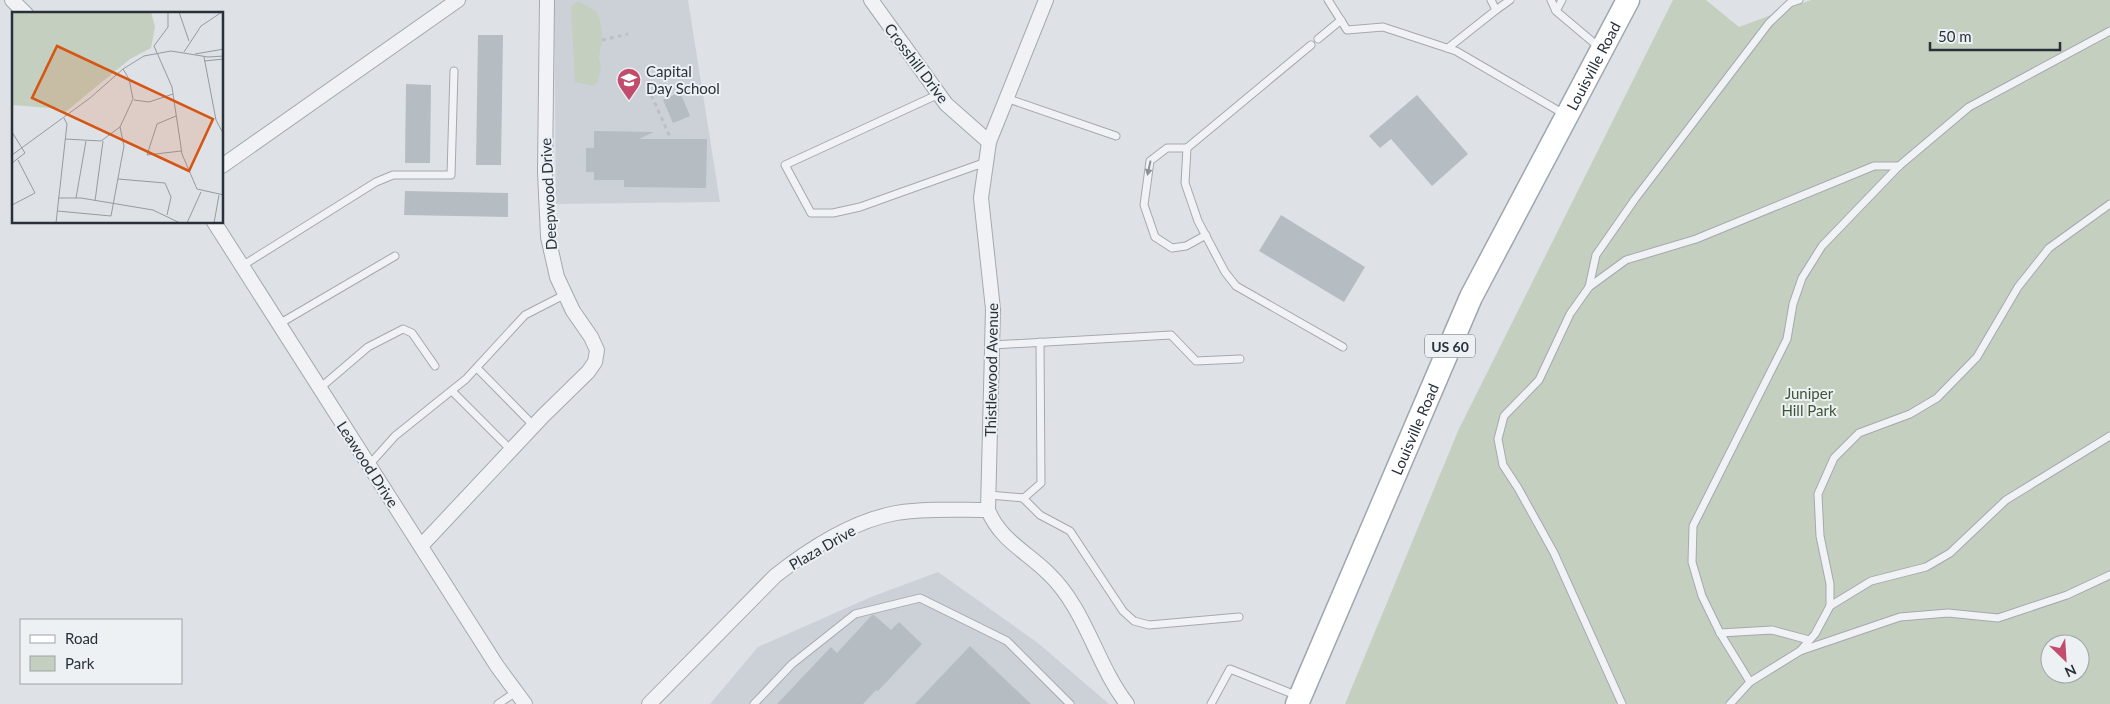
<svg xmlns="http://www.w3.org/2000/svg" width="2110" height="704" font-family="Lato,sans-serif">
<rect width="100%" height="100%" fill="#dee2e6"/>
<!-- built -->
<g fill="#ccd1d7">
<path d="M554 0H688L720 202 556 204Z"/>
<path d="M938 572 1038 643 1109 704H710L758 647 871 597Z"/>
</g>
<!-- green -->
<g fill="#c5cfbf" fill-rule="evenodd">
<path d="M1673 0H1706L1739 27 1811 0H2110V704H1345L1458 431ZM2050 644H2080V674H2050Z"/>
<path d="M578 1 596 11 600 20 602 40 599 57 601 67 598 82 593 86 575 82 571 7Z"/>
</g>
<!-- building -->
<g fill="#b5bcc2">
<path d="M478 35H503L501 165H476Z"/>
<path d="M406 84 431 85 430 163H405Z"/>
<path d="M680 92 690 116 673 123 663 100Z"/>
<path d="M1417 95 1468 154 1432 186 1391 139 1380 148 1369 136Z"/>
<path d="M594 131 654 132 639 139H707L706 188 624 187V180H594V172H586V148H594Z"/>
<path d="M405 191 508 193V217L404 215Z"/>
<path d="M1281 215 1365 267 1344 302 1259 251Z"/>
<path d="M872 615H874L891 630 899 622 922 644 878 691 876 690 863 704H777L831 647 837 653Z"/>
<path d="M970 646 1031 704H915Z"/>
</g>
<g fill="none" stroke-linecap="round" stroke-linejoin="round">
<defs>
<g id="lane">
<path d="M1328 0 1347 30 1383 27 1456 51 1564 114"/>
<path d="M1551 0 1556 11 1600 48"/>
<path d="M1496 10 1510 0"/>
<path d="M1556 11 1562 0"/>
<path d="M1318 39 1341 20"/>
<path d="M1311 45 1187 148 1185 183 1198 221 1225 272 1236 286 1343 347"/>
<path d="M1448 48 1496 10 1491 0"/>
<path d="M939 94 785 165 811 213H833L860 207 986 162"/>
<path d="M1006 98 1116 136"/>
<path d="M1187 148H1167L1150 161 1144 205 1155 237 1172 248 1186 246 1206 235"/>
<path d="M242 266 376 182 393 175H451L454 71"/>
<path d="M1589 287 1596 255 1635 199 1769 23 1790 3 1799 0"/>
<path d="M279 324 395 256"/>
<path d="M992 345 1171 335 1196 361 1240 359"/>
<path d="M477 368 534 426"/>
<path d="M320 388 368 347 403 329 412 333 435 366"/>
<path d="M452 391 512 451"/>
<path d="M369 465 395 436 466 379 525 315 564 295"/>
<path d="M989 495 1024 498 1041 483 1040 342"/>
<path d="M1023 498 1040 515 1070 531 1123 611 1134 621 1149 625 1239 617"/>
<path d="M1830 606 1871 581 1926 567 1950 553 2006 500 2110 436"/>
<path d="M1720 633 1772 630 1809 640"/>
<path d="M1800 651 1815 634 1830 606V584L1820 536 1818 494 1834 458 1859 433 1910 414 1937 398 1977 357 2018 287 2049 248 2110 204"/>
<path d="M1750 682 1800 651 1900 617 1948 613 1998 618 2067 595 2110 575"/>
<path d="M498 704 516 692"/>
<path d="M754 704 792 664 855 614 920 598 1007 641 1070 704"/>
<path d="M1211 704 1230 669 1298 696"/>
<path d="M1622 704 1554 553 1518 488 1503 465 1498 439 1504 416 1539 380 1570 314 1589 287 1626 260 1696 239 1874 166H1899"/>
<path d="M1730 704 1750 682 1720 633 1702 596 1692 562 1693 526 1787 339 1793 304 1802 278 1822 246 1899 166 1969 107 2110 31"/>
</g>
<g id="street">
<path d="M12 0 26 14"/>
<path d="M871 0 946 104 989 142"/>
<path d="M1046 0 989 142 981 198 993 309 988 510C1000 540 1027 552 1048 573 1086 609 1096 664 1127 704"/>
<path d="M222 166 458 0"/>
<path d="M214 222 497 666 525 704"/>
<path d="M421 546 543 416 588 372 595 362 597 350 591 337 573 311 557 277 548 237 545 172 547 0"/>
<path d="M649 704 775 576C809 549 853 521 896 513 926 508 958 510 988 510"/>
</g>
<g id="primary">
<path id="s1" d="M1297 704 1471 297 1628 0"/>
</g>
</defs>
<!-- lane casing -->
<use href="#lane" stroke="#a4a9af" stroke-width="9"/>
<!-- street casing -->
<use href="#street" stroke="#a4a9af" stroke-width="16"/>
<!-- primary casing -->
<use href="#primary" stroke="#9ea7b1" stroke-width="25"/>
<!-- path -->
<g stroke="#bcc0c5" stroke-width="3" stroke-dasharray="4 4" stroke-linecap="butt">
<path d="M602 40 628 34"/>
<path d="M648 88 671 139"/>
</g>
<!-- lane -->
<use href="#lane" stroke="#f0f2f5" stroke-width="7"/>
<!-- street -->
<use href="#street" stroke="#f0f2f5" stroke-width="14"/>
<!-- primary -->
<use href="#primary" stroke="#fff" stroke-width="22"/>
</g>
<!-- one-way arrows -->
<defs><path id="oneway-solid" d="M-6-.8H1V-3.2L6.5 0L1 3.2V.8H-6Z" transform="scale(1.25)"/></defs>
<use fill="#8c9298" href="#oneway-solid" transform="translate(1149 168) rotate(102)"/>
<!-- icons -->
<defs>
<symbol id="school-pin" viewBox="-11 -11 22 30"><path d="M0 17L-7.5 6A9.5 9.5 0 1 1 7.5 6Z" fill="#c24c6b" stroke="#edf1f4"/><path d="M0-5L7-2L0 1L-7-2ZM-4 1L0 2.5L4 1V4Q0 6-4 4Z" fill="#fff"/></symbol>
</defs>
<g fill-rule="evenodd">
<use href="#school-pin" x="615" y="66" width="28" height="38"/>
</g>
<g text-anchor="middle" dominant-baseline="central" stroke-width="4" stroke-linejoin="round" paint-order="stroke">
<!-- shield labels -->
<rect fill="#edf1f4" stroke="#636b72" stroke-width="1" x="1425" y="334.5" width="50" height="23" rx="4"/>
<g font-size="14" font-weight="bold" fill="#28313b">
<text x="1450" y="346">US 60</text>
</g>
<!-- street labels -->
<g font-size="15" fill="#28313b" stroke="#edf1f4">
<text transform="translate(917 63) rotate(53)">Crosshill Drive</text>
<text stroke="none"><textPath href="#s1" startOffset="704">Louisville Road</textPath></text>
<text transform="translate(548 194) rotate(-93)">Deepwood Drive</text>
<text transform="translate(991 370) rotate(-89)">Thistlewood Avenue</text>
<text stroke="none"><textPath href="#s1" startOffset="299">Louisville Road</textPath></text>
<text transform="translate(368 464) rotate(57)">Leawood Drive</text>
<text transform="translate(822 547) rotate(-30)">Plaza Drive</text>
</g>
<!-- poi labels -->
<g font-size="15" fill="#28313b" stroke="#edf1f4" text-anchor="start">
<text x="646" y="71">Capital<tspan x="646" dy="17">Day School</tspan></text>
</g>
<!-- park labels -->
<g font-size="15" fill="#405637" stroke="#edf1f4">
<text x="1809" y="393">Juniper<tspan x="1809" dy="17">Hill Park</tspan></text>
</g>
</g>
<!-- overview -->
<g transform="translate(12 12)">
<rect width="211" height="211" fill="#dee2e6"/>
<path d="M0 0H139L143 15 139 36 118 47 51 102 49 97 0 93Z" fill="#c5cfbf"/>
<path fill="none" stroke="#959ba2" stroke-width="1" d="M156 0V15L142 34 160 75 170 142 185 177 212 183M167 0 177 29M172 40 189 14 210 0M183 42 212 37M192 45 204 108 212 123M192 49 212 47M122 88 137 90 161 82M164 104 145 112 135 143 169 139M0 120 13 141 0 151M53 127 89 129 108 115 121 87 117 67 111 57M0 143 78 86 111 57 132 44 159 39 196 45 212 44M106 167 153 171 159 185 155 203M46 186H69L141 198 168 211M64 186 74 129M83 189 91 129M0 193 23 181 6 148M45 199 99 204 112 134 108 115M44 211 55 112 52 106M175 211 189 180M202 211 207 183"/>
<path fill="#d55511" fill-opacity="0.15" stroke="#d55511" stroke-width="2.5" d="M45 34 201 107 177 159 20 86Z"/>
<rect width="211" height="211" fill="none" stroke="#28313b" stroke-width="2.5"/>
</g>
<!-- legend -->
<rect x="20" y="619" width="162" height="65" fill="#edf1f4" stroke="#9ea4aa"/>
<rect x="30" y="635" width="25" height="8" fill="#ffffff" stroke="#9ea4aa"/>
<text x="65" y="644" font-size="15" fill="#28313b">Road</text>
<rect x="30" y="656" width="25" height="15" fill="#c5cfbf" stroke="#9ea4aa"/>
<text x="65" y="669" font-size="15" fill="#28313b">Park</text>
<!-- north arrow -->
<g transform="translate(2065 659) rotate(155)"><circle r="24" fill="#edf1f4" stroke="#9ea4aa"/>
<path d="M0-4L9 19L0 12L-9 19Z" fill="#c24c6b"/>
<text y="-8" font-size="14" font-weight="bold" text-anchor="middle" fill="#28313b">N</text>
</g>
<!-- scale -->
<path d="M1930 42v8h130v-8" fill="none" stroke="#28313b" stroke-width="2.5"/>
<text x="1938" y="42" font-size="15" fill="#28313b" stroke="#edf1f4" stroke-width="4" paint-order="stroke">50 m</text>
</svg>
